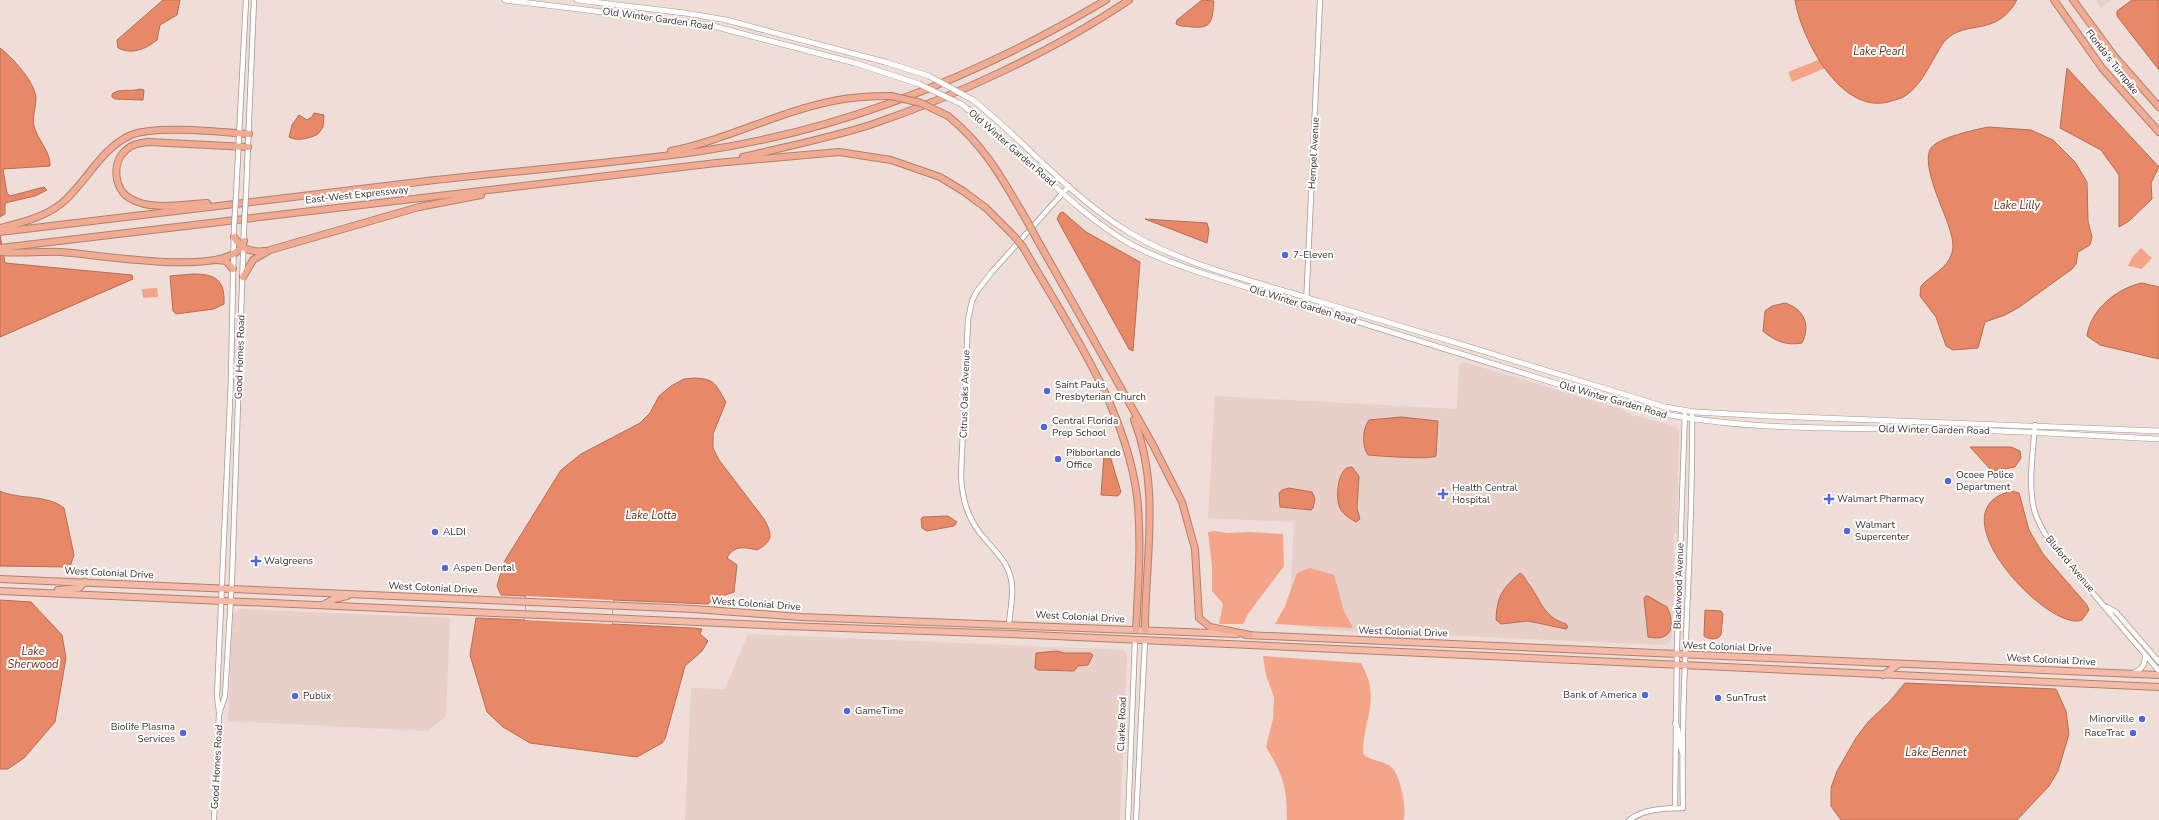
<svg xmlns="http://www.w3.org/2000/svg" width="2159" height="820" font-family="'Nunito Sans',sans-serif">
<rect width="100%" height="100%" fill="#efddd7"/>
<!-- built -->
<g fill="#e8cfc7">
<path d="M2096 0H2112L2101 8Z"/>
<path d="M1464 362 1618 408 1632 415 1675 426 1679 431 1677 533H1674V594L1672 637 1670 642 1665 645 1325 630 1289 624 1294 522 1208 518 1215 396 1457 409 1459 365Z"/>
<path d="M239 609 450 618 446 716 427 731 228 721 233 614Z"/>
<path d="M748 634 1123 650 1127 654 1120 820H685L691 688 725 689Z"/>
</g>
<!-- green -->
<g fill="#f3a489">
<path d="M1831 55 1835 64 1792 82 1788 72Z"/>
<path d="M2141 248 2152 258 2142 269 2128 266 2133 256Z"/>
<path d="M157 288 158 297 143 298 142 289Z"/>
<path d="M1215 531 1227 533 1250 532 1283 534 1284 566 1248 614 1243 624H1219L1223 604 1212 591V566L1208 532Z"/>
<path d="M1310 568 1334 575 1344 611 1353 628 1275 624 1285 606 1297 573Z"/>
<path d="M1263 656 1361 663C1382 701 1363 716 1363 754 1372 762 1383 760 1391 767 1400 773 1408 811 1403 820H1287C1287 787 1283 775 1266 747L1273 719 1274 697 1266 675Z"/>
</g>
<!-- water -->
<g fill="#e98866" stroke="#b46e56">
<path d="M163 0H180L177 15 160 25 157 40C146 49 132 55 118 48L117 40Z"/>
<path d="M1202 0 1214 1C1212 20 1213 29 1192 27 1186 26 1181 27 1176 24L1177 20Z"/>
<path d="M1795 0H2017C1996 38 1966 19 1946 40 1942 43 1939 50 1936 55 1927 70 1920 86 1905 96 1901 99 1894 100 1888 102 1840 114 1801 38 1795 0Z"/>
<path d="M2132 0H2159V70L2117 16V11Z"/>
<path d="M0 48C12 57 35 82 36 98 36 107 32 117 34 126 37 139 51 152 50 166L3 169 7 193 10 196 44 187 47 190 35 196 5 203V214L0 217Z"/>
<path d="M2067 68 2159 167 2151 183 2152 199 2129 221 2119 227V175L2101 150 2060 128Z"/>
<path d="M140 89 144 90 143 100 115 99 112 97V94C120 88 131 92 140 89Z"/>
<path d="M314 113 324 115 323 127 318 134C311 138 297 142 289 137L292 125 299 115 307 120 312 117Z"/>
<path d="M1988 127 2031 130 2053 140 2075 162 2087 182 2088 221 2092 237 2090 245 2078 252 2076 264 2072 269 2018 308 2005 315 1985 322 1978 348 1953 350 1946 346 1936 317 1920 296 1921 286C1931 275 1947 269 1952 253 1955 242 1950 231 1947 221 1941 205 1921 162 1931 148 1939 137 1975 130 1988 127Z"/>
<path d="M1063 212 1086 232 1140 262 1133 351 1129 349 1057 219 1060 213Z"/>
<path d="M1145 219 1207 223 1209 230 1207 243Z"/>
<path d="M0 235 5 263 132 275 133 279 0 337Z"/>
<path d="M193 274C216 274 225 280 224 304L214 309 176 314 173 311 170 276Z"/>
<path d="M2142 283 2159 287V359L2100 345 2087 336C2090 310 2117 288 2142 283Z"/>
<path d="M1785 303C1804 309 1811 325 1802 343 1787 346 1774 341 1763 331L1765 311 1772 306Z"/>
<path d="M694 378C716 379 715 384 726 402L713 434V448L719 460 764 519C773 535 773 541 757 550 744 547 734 545 727 558L737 565 734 592 713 599 708 604 613 600 612 624 693 628 702 629 700 634 708 641 702 651 685 666 665 739 662 743 637 757 530 743 503 727 487 712 470 655 476 618 525 620 526 596 501 595 497 586 504 562 561 470 581 454 640 423 650 413 659 396 671 386 684 379Z"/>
<path d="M1401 417 1438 421 1436 456C1431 460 1379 456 1368 455 1362 447 1362 429 1369 420Z"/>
<path d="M1970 447H2011L2020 451 2021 458 2015 467 1992 471Z"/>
<path d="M1104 454 1110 456 1121 492 1118 496 1101 495Z"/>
<path d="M1352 467 1359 476 1357 508 1360 519 1356 522C1352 520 1344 515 1341 510 1335 501 1337 473 1347 468Z"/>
<path d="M1289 488 1312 492 1315 499 1313 508 1311 510 1280 507 1279 493 1282 490Z"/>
<path d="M0 491C19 500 47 494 64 508L74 555 70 567 0 566Z"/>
<path d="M2012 491 2019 493 2029 530 2043 554 2087 605 2089 610 2082 620C2050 634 1931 509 2012 491Z"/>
<path d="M948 516 957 522 954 526 927 531 922 528 921 519 923 517Z"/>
<path d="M1520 573C1524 575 1525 579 1528 583 1542 601 1542 616 1566 624L1568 627 1566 629 1528 621 1501 624 1496 620C1497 596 1502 589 1520 573Z"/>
<path d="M1646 596H1648L1667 607C1676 626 1672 642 1648 637L1644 598Z"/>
<path d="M0 600 31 602 62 635 66 658 55 722 24 758 8 769H0Z"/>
<path d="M1705 610 1721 611 1723 614 1721 635C1717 640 1710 640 1704 636Z"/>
<path d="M1057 651 1064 653H1090L1093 655 1088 665 1078 666 1074 671 1038 670 1035 668 1036 653Z"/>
<path d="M1905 683 2056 689 2066 711 2069 734 2058 771 2049 786 2017 820H1841L1831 806V788L1837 771 1856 738 1868 722 1889 702Z"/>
</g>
<!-- pier -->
<path fill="#efddd7" d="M526 596 613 600 612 624 525 620Z"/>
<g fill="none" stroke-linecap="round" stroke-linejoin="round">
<defs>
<g id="tertiary">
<path d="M246 194 254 0"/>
<path d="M236 195 246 0"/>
<path d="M1306 306 1320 0"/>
<path d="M2035 425C2033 452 2028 483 2034 509 2037 522 2045 534 2052 545L2159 671"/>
<path d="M2107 607 2116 612 2159 662"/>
<path d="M1009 624C1010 609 1015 590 1010 575 1005 558 990 546 980 533 966 515 962 496 961 475L968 320 972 301 977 291 991 273 1069 186"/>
<path d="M2133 673C2142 669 2145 666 2145 655"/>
<path d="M219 712 217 696 231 379 234 228"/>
<path d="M1675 723C1681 732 1678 742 1682 752"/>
<path d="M1675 808 1677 646 1685 411"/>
<path d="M214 820 219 714 225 696 232 579 244 227"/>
<path d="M1128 820 1135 640"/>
<path d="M1136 820 1145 641"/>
<path d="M1629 820C1646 808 1663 809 1683 808 1680 676 1694 544 1692 412"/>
</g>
<g id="secondary">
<path d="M505 0 709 25 855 63 919 84"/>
<path d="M577 0 685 13 726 20 885 62 929 76"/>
<path d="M973 100C1027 143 1072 199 1132 234 1186 266 1261 283 1321 302 1436 337 1550 371 1665 407L1695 412 1769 416 2159 431"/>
<path d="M961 104C1019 147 1070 210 1132 245 1159 259 1188 269 1217 278L1628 406C1726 431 1828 428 1929 429 2006 430 2082 435 2159 439"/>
</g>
<g id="trunk">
<path d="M0 579 694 609 801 617 1237 634"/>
<path d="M58 590 79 588 85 582"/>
<path d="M0 591 786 626 1010 634 2159 687"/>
<path d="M323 605 334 599 347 596"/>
<path d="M1246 635 2159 675"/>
<path d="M1883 675 1899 664"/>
</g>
<g id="motorway">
<path d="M2054 0 2102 68 2159 132"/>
<path d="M2073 0 2115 57 2159 107"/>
<path d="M948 116C986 147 1003 180 1027 221"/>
<path d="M671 151C726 140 778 112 833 101 852 97 871 96 891 96"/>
<path d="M743 157C785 147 829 138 870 125 956 96 1054 51 1129 0"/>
<path d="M207 203C184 204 152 211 131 199 114 190 111 163 126 150 132 144 140 143 148 142L248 147"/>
<path d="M0 228C21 223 45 217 62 203 86 183 101 148 131 135 156 125 220 132 249 134"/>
<path d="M0 232C142 215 285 198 427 181 516 171 606 164 695 152 842 131 980 75 1106 0"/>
<path d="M1034 234 1153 445 1182 502 1195 549 1199 618 1210 627 1250 635"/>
<path d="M234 237C241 249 251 253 265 251"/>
<path d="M1023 247C1067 324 1125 405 1137 496 1142 540 1138 586 1136 630"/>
<path d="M0 248 716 163 839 152 891 160 940 177 963 191 986 208 1014 236"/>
<path d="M0 252C20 254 41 251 61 252 100 255 203 273 235 253 240 250 242 246 244 241"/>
<path d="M217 260 226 261 233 269"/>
<path d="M243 277 253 260 270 250 419 207 481 195"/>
<path d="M1134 420C1161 488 1145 559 1145 630"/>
</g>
</defs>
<!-- tertiary casing -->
<use href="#tertiary" stroke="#a79691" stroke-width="6"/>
<!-- secondary casing -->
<use href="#secondary" stroke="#a79691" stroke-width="6"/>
<!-- trunk casing -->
<use href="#trunk" stroke="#b08070" stroke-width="8"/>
<!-- motorway casing -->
<use href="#motorway" stroke="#b08070" stroke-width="8"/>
<!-- tertiary -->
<use href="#tertiary" stroke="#fff" stroke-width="4.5"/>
<!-- secondary -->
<use href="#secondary" stroke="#fff" stroke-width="5"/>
<!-- trunk -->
<use href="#trunk" stroke="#f4bca8" stroke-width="6"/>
<!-- motorway -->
<use href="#motorway" stroke="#f1ab93" stroke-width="6"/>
<defs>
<g id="tertiary-bridge">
<path d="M244 227 246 194"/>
<path d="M234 228 236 195"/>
</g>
<g id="secondary-bridge">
<path d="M929 76 973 100"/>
<path d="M919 84 961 104"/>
</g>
<g id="motorway-bridge">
<path d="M891 96 921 103 948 116"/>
<path d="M1027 221 1034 234"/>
<path d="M1014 236 1023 247"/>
</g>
</defs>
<!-- tertiary-bridge casing -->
<use href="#tertiary-bridge" stroke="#a79691" stroke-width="6" stroke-linecap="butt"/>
<!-- secondary-bridge casing -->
<use href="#secondary-bridge" stroke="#a79691" stroke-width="6" stroke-linecap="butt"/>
<!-- motorway-bridge casing -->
<use href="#motorway-bridge" stroke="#b08070" stroke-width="8" stroke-linecap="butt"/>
<!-- tertiary-bridge -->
<use href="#tertiary-bridge" stroke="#fff" stroke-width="4.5"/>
<!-- secondary-bridge -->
<use href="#secondary-bridge" stroke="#fff" stroke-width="5"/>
<!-- motorway-bridge -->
<use href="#motorway-bridge" stroke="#f1ab93" stroke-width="6"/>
</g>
<!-- markers -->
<g fill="#5367dc" stroke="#fff" stroke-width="1.5">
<circle cx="1285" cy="255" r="4"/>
<circle cx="1047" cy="391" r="4"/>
<circle cx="1044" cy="427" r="4"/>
<circle cx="1058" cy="459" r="4"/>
<circle cx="1948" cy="481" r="4"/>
<path d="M1441 488h4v4h4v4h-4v4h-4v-4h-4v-4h4z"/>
<path d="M1827 493h4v4h4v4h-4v4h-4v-4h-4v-4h4z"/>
<circle cx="1847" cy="531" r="4"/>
<circle cx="435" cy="532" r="4"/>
<path d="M254 555h4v4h4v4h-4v4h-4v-4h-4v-4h4z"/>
<circle cx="445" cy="568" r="4"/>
<circle cx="1645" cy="695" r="4"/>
<circle cx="295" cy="696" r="4"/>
<circle cx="1718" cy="698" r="4"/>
<circle cx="847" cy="711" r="4"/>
<circle cx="2142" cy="719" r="4"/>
<circle cx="183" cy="733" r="4"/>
<circle cx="2133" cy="733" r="4"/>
</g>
<g text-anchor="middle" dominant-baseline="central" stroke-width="4" stroke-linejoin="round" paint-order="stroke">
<!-- street labels -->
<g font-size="10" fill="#38312f" stroke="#fff">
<text transform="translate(658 19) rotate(8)">Old Winter Garden Road</text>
<text transform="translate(2112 62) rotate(52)">Florida's Turnpike</text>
<text transform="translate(1012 148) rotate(41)">Old Winter Garden Road</text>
<text transform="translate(1314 153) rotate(-87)">Hempel Avenue</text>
<text transform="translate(357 195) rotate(-6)">East-West Expressway</text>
<text transform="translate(1303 305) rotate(17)">Old Winter Garden Road</text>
<text transform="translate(240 357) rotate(-88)">Good Homes Road</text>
<text transform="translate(965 394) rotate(-88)">Citrus Oaks Avenue</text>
<text transform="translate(1613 400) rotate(16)">Old Winter Garden Road</text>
<text transform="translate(1934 430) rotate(1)">Old Winter Garden Road</text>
<text transform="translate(2070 564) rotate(50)">Bluford Avenue</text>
<text transform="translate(109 573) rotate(3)">West Colonial Drive</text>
<text transform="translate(1679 586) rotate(-88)">Blackwood Avenue</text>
<text transform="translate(433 588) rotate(3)">West Colonial Drive</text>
<text transform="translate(756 604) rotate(4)">West Colonial Drive</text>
<text transform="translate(1080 617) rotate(3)">West Colonial Drive</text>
<text transform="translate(1403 632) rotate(2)">West Colonial Drive</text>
<text transform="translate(1727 647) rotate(2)">West Colonial Drive</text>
<text transform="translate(2051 660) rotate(3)">West Colonial Drive</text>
<text transform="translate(1122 724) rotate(-88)">Clarke Road</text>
<text transform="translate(217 767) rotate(-87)">Good Homes Road</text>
</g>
<!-- poi labels -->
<g font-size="10" fill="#38312f" stroke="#fff" text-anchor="start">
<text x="1293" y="255">7-Eleven</text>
<text x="1055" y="385">Saint Pauls<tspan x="1055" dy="12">Presbyterian Church</tspan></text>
<text x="1052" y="421">Central Florida<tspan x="1052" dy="12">Prep School</tspan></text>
<text x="1066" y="453">Pibborlando<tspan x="1066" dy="12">Office</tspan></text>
<text x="1956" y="475">Ocoee Police<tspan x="1956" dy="12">Department</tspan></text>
<text x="1452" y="488">Health Central<tspan x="1452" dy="12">Hospital</tspan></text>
<text x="1837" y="499">Walmart Pharmacy</text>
<text x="1855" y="525">Walmart<tspan x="1855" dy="12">Supercenter</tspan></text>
<text x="443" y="532">ALDI</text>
<text x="264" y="561">Walgreens</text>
<text x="453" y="568">Aspen Dental</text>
<text x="1637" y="695" text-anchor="end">Bank of America</text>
<text x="303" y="696">Publix</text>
<text x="1726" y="698">SunTrust</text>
<text x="855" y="711">GameTime</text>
<text x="2134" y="719" text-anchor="end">Minorville</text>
<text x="175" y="727" text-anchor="end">Biolife Plasma<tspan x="175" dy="12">Services</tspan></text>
<text x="2125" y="733" text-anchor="end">RaceTrac</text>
</g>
<!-- water labels -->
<g font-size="11" font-style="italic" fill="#692b14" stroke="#fff">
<text x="1879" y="51">Lake Pearl</text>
<text x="2017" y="205">Lake Lilly</text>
<text x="651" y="515">Lake Lotta</text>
<text x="33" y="651">Lake<tspan x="33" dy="13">Sherwood</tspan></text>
<text x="1936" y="752">Lake Bennet</text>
</g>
</g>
</svg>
